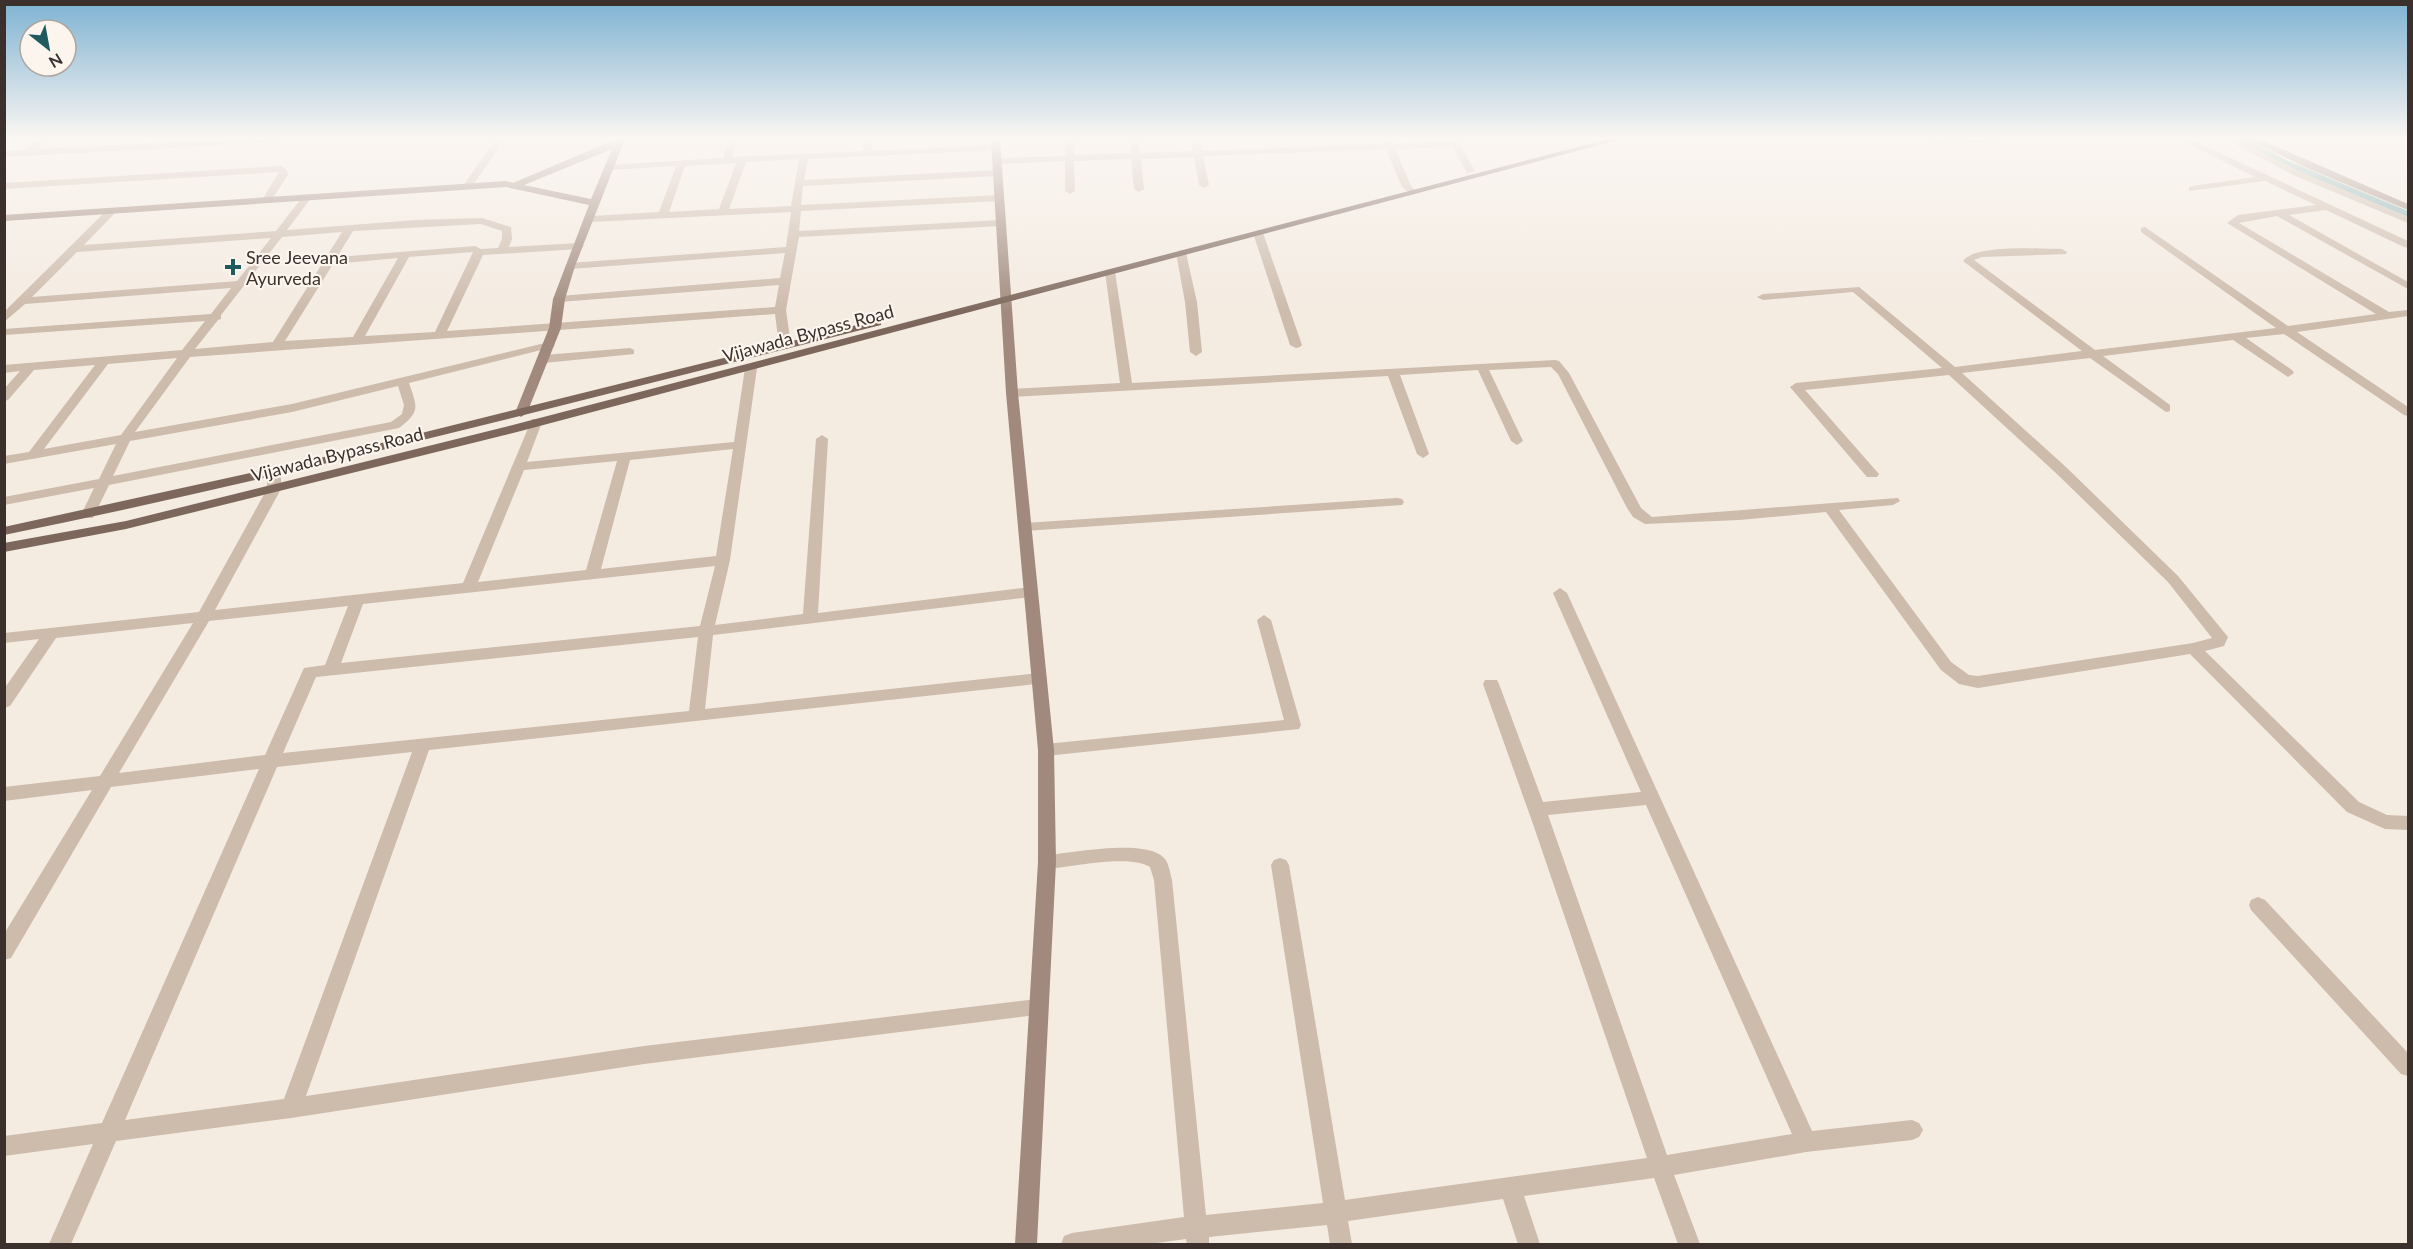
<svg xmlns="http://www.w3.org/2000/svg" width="2413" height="1249" font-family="Lato,sans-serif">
<rect width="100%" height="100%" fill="#f4ebe1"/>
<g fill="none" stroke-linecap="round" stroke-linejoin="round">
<!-- canal -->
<path fill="#7fb0b2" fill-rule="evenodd" d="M2236 139H2247L2286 160 2408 211V217L2280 164Z"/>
<!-- street -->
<g fill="#cdbbac" fill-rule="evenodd">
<path d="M38 139H48L37 149 234 139H282L277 142 4 157V151L25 150Z"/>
<path d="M496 139H505L471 188H465L463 186Z"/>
<path d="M615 139H627L622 142Z"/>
<path d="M729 139H738L732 157 863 151 864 139H872L873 151 1000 145 1002 147 997 150 808 159 804 180 998 170 1003 173 998 176 803 186 801 205 999 195 1004 198 999 201 801 211 799 231 1000 220 1005 223 1000 226 799 237 786 310 791 345 785 348 779 345 775 314 190 357 135 432 292 404 549 342 555 345 553 347 409 383C417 407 421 411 399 428L109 485 93 518H83L81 515 94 488 4 505V497L99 479 116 444 4 464V456L29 452 95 365 34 370 8 400 4 401V389L20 371 4 373V365L182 350 205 321 4 335V329L211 314 231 288 25 304 4 322V312L108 209 117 211 84 245 276 231 304 195 307 194 312 197 287 230 416 220 482 218 511 227 512 239 509 247 579 243 584 246 579 249 483 255 447 331 775 307 779 285 559 302 553 299 559 296 780 278 785 253 570 269 565 266 570 263 786 247 791 212 591 222 586 219 591 216 659 212 676 166 610 170 607 169V165L723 158ZM799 159 791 206 729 209 746 162ZM736 163 719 209 669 212 685 166ZM481 224 502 231V239L498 248 481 249 475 246 337 257 353 231ZM342 232 273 342 195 349 218 320 221 319V315L282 237ZM271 238 237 281 32 297 77 252ZM473 252 435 332 365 336 409 257ZM398 258 353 337 285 341 333 264ZM177 358 121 435 44 449 108 364ZM398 386 404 405 402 414 391 422 113 476 130 441 292 412Z"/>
<path d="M1065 139H1074V155L1131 153 1130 139H1138L1140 153 1193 151 1191 139H1199L1202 151 1384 144 1382 139H1390L1393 144 1450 141 1449 139H1457L1475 171 1467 173 1453 147 1395 149 1411 186 1417 192 1412 195 1402 187 1386 149 1203 156 1209 185 1204 188 1199 185 1194 157 1141 159 1144 189 1139 192 1134 189 1131 159 1074 161 1075 191 1070 194 1065 191V161L998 164 993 161 998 158 1065 156Z"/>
<path d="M1934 139H2004L1999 142 1936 144 1931 141Z"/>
<path d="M2178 139H2190L2408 241V248L2404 247 2326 210 2289 215 2408 282V289L2277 216 2239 223 2389 312 2408 310V316L2297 332 2408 407V416L2404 415 2284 334 2246 338 2292 370 2294 373 2288 377 2233 340 2103 356 2170 405V411L2166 412 2090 358 1962 373 2067 468 2178 576 2228 637 2224 646 2205 651 2359 802 2387 815 2408 816V830L2385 829 2347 812 2190 654 1978 688 1959 684 1941 670 1826 512 1739 520 1645 524 1633 517 1627 508 1558 374 1551 367 1489 370 1523 441 1517 445 1511 441 1478 370 1400 375 1429 454 1423 458 1417 454 1388 376 1012 397 1006 393 1012 389 1120 383 1105 272 1110 269 1115 272 1132 383 1555 360 1559 361 1569 373 1641 508 1652 517 1898 498 1900 501 1893 505 1839 510 1951 662 1969 675 1978 676 2193 643 2212 638 2168 582 2057 474 1949 375 1805 390 1879 474 1877 477H1867L1790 387 1796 383 1942 368 1853 292 1763 300 1757 297 1763 294 1859 287 1955 367 2082 351 1963 261C1975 244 2040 249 2062 249L2067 252 2066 254 1982 257 1974 260 2095 350 2276 328 2141 232V228L2145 227 2288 326 2376 314 2227 223 2238 215 2316 205 2265 181 2189 191V187L2192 186 2255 177Z"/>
<path d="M2225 139H2236L2299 171 2408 217V223L2293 175Z"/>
<path d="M281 166 287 170 288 175 270 202 267 203 262 200 279 172 4 189V183Z"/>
<path d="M1258 230 1263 233 1302 345 1300 347 1296 348 1290 345 1253 233Z"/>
<path d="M1181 250 1186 253 1197 302 1202 352 1196 356 1190 352 1185 302 1176 253Z"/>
<path d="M630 348 634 350V354L544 363 538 359 544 355Z"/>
<path d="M751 364 757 368 730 560 715 625 803 614 816 439 822 435 828 439 818 613 1031 587 1038 592 1031 597 713 635 705 709 1039 673 1045 675 1047 679 1045 683 429 750 306 1096 644 1046 1037 999 1044 1002 1047 1008 1044 1014 644 1064 291 1118 116 1141 71 1244H49L93 1144 4 1156V1136L102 1123 259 769 111 787 11 958 4 960V934L92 790 4 801V787L100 776 193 623 56 638 10 706 4 708V689L39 639 4 643V633L199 612 267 489V474L274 470 281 474V489L215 610 463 583 532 419H540L542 422 527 462 734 442 745 368ZM733 449 716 556 601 569 630 460ZM617 461 586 570 478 582 524 470ZM715 566 700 626 341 663 363 604ZM348 606 325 665 304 668 265 755 119 773 209 621ZM698 637 689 711 283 753 316 677ZM412 752 284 1099 125 1120 277 767Z"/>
<path d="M1397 498 1402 499 1404 502 1402 505 1025 531 1018 527 1025 523Z"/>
<path d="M1560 588 1567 593 1812 1131 1912 1120 1919 1123 1923 1130 1919 1137 1912 1140 1806 1152 1674 1175 1700 1244H1678L1654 1178 1524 1196 1540 1244H1518L1503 1199 1348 1221 1352 1244H1330L1327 1225 1209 1237V1244H1187L1186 1239 1149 1244H1061L1064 1236 1072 1233 1184 1217 1154 880 1150 867C1128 854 1073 867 1047 869L1041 867 1038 862 1041 857 1047 855C1072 853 1146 838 1164 858 1169 863 1170 873 1172 880L1206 1215 1323 1203 1271 865 1274 860 1280 858 1286 860 1289 865 1345 1200 1647 1158 1533 824 1483 684 1485 680H1497L1499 684 1543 802 1641 792 1553 593ZM1646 805 1792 1134 1667 1155 1548 815Z"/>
<path d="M1264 615 1271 620 1301 725 1299 729 1046 756 1040 754 1038 750 1040 746 1046 744 1284 720 1257 620Z"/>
<path d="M2258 897 2265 900 2408 1053V1076L2401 1074 2251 910 2249 905 2251 900Z"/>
</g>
<!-- secondary -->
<g fill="#a18a7d" fill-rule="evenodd">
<path d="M616 139H625L575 266 565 299 561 328 527 413 521 417 515 413 549 328 553 299 589 205 506 187 4 221V215L506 181 513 183ZM612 149 591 199 524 185Z"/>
<path d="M991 139H1000L1018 393 1054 750 1056 862 1037 1244H1015L1038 862V750L1006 393Z"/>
<path d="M2247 139H2259L2408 204V210L2307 168Z"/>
</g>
<!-- primary -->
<g fill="#7d675c" fill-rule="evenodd">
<path d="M1608 139H1622L517 432 126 529 4 552V543L126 521 509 426Z"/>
<path d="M877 320 881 321V325C589 398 299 475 4 535V527L333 455Z"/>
</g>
</g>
<!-- sky -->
<linearGradient id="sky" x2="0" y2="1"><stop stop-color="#7eb2d2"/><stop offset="0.44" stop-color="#faf6f2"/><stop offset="1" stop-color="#faf6f2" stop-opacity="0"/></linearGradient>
<rect width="2413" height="313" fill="url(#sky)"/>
<!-- markers -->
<path fill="#1f5a5e" stroke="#fbf5ee" stroke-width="2" d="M230 258h6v6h6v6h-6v6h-6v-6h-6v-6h6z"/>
<g text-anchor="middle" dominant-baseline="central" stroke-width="4.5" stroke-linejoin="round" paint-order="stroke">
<!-- far-poi labels -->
<g font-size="18" fill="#3b302b" stroke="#fbf5ee" text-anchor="start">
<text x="246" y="257">Sree Jeevana<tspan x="246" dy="21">Ayurveda</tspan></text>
</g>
<!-- far-street labels -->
<g font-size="18" fill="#3b302b" stroke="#fbf5ee">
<text transform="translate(808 333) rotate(-15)">Vijawada Bypass Road</text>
<text transform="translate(337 454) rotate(-14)">Vijawada Bypass Road</text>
</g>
</g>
<!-- border -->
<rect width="2413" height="1249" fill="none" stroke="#3b302b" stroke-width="12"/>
<!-- north arrow -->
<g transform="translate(48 48) rotate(149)"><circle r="28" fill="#fbf5ee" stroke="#aea6a0" stroke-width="1.5"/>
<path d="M0-4.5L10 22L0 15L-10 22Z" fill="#1f5a5e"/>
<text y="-9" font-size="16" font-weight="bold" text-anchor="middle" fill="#3b302b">N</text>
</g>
</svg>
